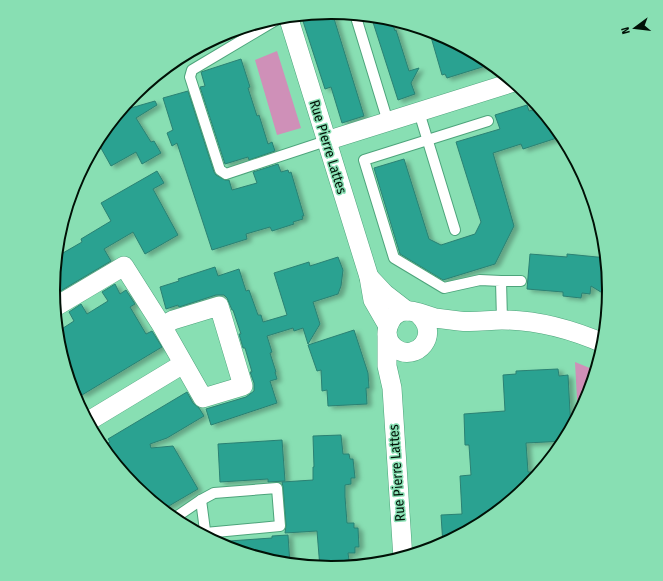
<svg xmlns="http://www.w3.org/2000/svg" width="663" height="581" font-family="'Fira Sans Condensed',sans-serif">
<defs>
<filter id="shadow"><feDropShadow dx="4.5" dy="2.5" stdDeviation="2" flood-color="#0004"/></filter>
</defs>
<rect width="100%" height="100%" fill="#88dfb3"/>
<!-- green -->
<g fill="#cf90b8">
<path d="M277 51 301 128 277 135 255 60Z"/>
<path d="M575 362 597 371 589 397 578 418Z"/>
</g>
<!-- building -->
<g fill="#2aa291" stroke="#2a8173" filter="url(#shadow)">
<path d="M332 12 364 116 342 123 331 87 325 89 301 15Z"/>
<path d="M371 16 391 19 395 31 396 30 409 71 419 68 411 83 415 94 398 100Z"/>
<path d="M429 30 438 33 486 59 492 64 447 78 445 74 442 75Z"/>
<path d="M241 59 250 87 248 88 257 116 259 115 268 144 272 142 275 151 249 160 248 157 225 164 200 87 205 86 201 72Z"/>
<path d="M188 91 214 172 216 175 225 180H229L232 190 257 183 253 172 278 164 281 172 288 170 289 173 291 172 304 216H302L303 219 293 222 294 224 272 231 270 227 246 234 247 239 212 250 177 143 172 146 167 133 173 130 163 98Z"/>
<path d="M155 101 157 105 136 118 151 142 154 141 161 153 142 164 136 152 111 166 97 141 100 136 120 111Z"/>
<path d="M527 105 529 111 540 108 563 136 523 149 521 144 493 153 514 226 495 264 443 280 400 254 374 168 404 159 429 239 441 245 475 234 481 222 456 142 500 129 495 115Z"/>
<path d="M157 171 164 183 153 189 178 235 145 254 133 232 104 249 111 261 57 293 53 287 56 257 82 242 81 239 111 221 101 203Z"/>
<path d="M530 254 567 257V254L607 258 609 297 591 286 590 294 582 293 581 298 563 296V292L527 289Z"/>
<path d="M338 257 343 270 341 286 338 294 313 302 320 324 308 344 303 328 294 331 293 328 267 336 272 352 270 353 276 372H275L277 379 270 381 277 403 211 425 206 409 246 397 254 391V383L250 372H252L245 348H243L239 334H241L233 310H232L227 298 224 295H216L179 307 178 305 166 309 160 287 179 281 178 279 215 267 218 276 239 269 246 291 249 290 258 315H261L263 322 287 315 274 273 309 262 310 266Z"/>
<path d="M115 284 120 294 126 290 135 304 130 307 146 334 152 331 162 347 82 395 80 392 74 396 58 345 57 332 74 321 69 312 81 304 87 314 108 301 102 292Z"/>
<path d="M354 330 368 373 369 388H366L367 404 328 406 327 390 322 391 321 370 317 371 308 345Z"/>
<path d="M558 369 559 376 568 375 571 430 565 441 526 443 528 472H541L528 488 486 522 443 545 441 515 462 514 460 476 471 475 469 445H465L464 414 505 411 503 375 516 374V371Z"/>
<path d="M187 392 193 403 199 408 204 416 167 438 150 444 151 448 173 446 198 489 162 510 134 487 101 447 110 442 108 439Z"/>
<path d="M341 435 343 454H349L350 459H353L355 478H351V484L345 485V497L347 523H354V528H358L359 547H355V553H348L350 567 331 569 320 568 317 531 285 533 286 525 283 487 282 482 313 480V467H314L313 436Z"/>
<path d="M282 440 285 481 268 482V479L220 482 218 444Z"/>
<path d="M288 535 290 565 277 564 225 548 215 542 272 538V536Z"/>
</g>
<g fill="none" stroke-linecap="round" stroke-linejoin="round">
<defs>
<g id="service">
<path d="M355 14 388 122"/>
<path d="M281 17 192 70 190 77 220 170 226 174 326 141"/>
<path d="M419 112 455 230"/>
<path d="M488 121 364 160 394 258 444 288 480 280 501 281 502 320"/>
<path d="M501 281H521"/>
<path d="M201 500 206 538"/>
<path d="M173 519 201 500 214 493 277 488 280 526 205 533"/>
</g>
<g id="minor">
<path d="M288 16 369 277 373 300 388 326"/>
<path d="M326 141 514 82"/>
<path d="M369 277 385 294 407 311"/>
<path d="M55 307 124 266 162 326 173 320 219 306 243 386 203 398 162 326"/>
<path d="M416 312C444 334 415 364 395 348 390 344 387 338 387 332 388 324 392 316 400 312 411 308 424 315 435 318 443 319 451 320 459 321 473 323 488 320 502 320 537 320 573 330 605 344"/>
<path d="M387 334V366L392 388 403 559"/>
<path d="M87 422 183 364"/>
</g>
</defs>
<!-- service casing -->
<use href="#service" stroke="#4da47b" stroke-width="12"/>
<!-- minor casing -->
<use href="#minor" stroke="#4da47b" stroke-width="20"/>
<!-- service -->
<use href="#service" stroke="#fff" stroke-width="10"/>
<!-- minor -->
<use href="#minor" stroke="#fff" stroke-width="19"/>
</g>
<g text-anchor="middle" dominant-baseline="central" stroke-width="3" stroke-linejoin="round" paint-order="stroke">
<!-- street labels -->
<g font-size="14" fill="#001106" stroke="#88dfb3">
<text transform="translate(328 147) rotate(73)">Rue Pierre Lattes</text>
<text transform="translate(397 473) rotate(-94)">Rue Pierre Lattes</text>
</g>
</g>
<!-- crop -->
<path d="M0 0H663V581H0ZM60 290a271 271 0 1 1 542 0a271 271 0 1 1-542 0Z" fill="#88dfb3" fill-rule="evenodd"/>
<path fill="none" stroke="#001106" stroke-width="2" d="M60 290a271 271 0 1 1 542 0a271 271 0 1 1-542 0Z"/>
<!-- north arrow -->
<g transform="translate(635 28) rotate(255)" stroke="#88dfb3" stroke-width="3" paint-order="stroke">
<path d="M0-3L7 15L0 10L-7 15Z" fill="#001106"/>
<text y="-6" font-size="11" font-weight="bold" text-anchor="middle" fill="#001106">N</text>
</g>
</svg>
